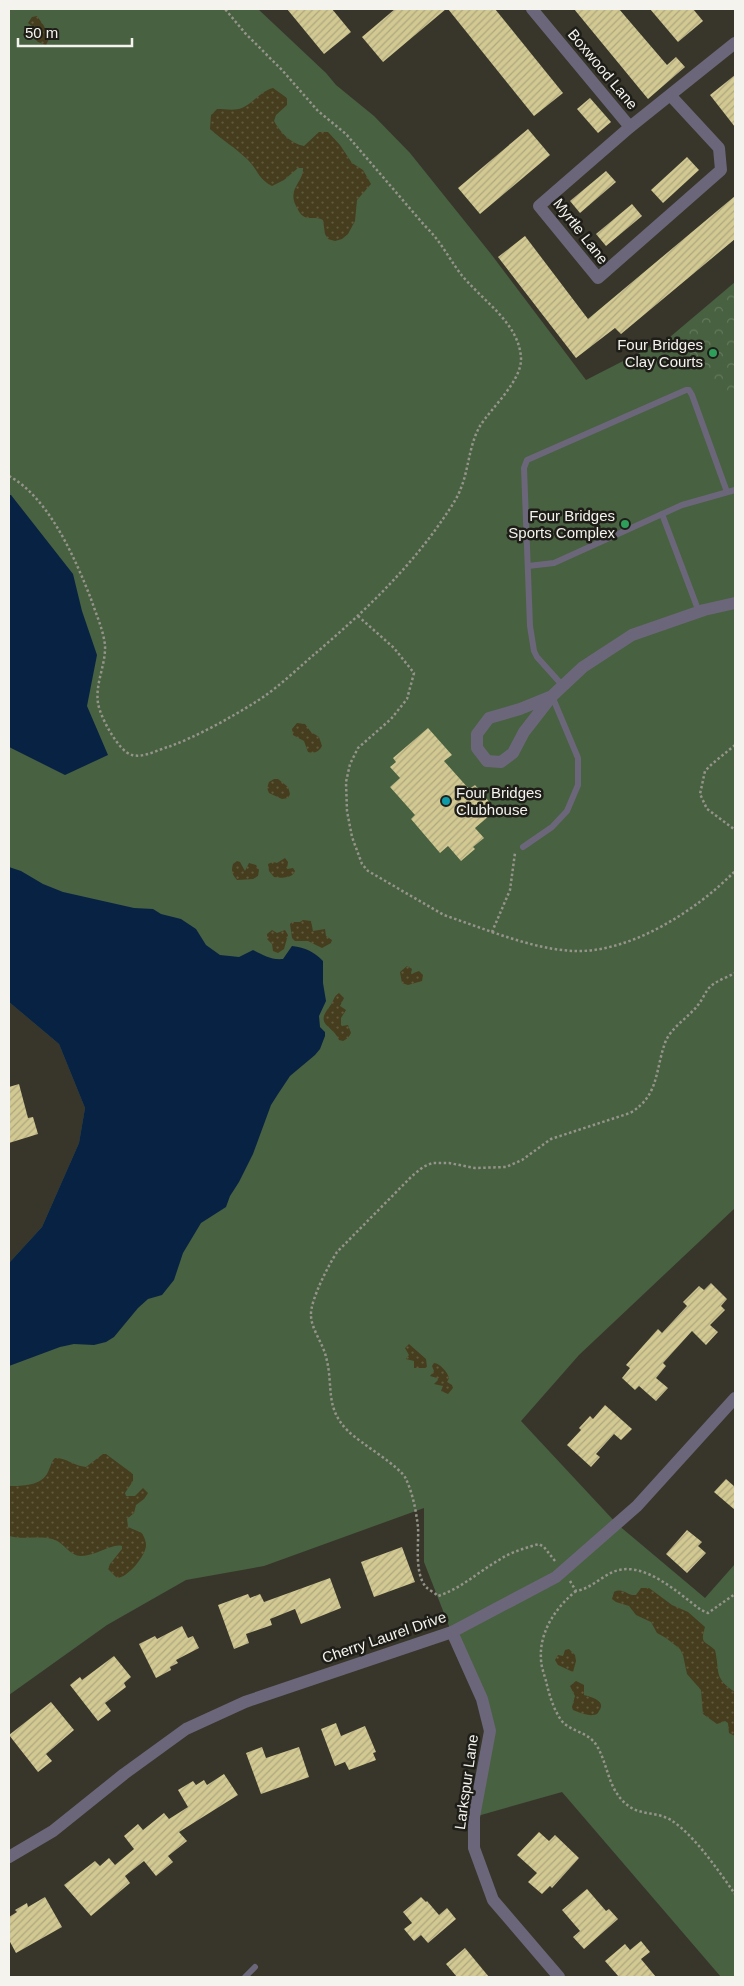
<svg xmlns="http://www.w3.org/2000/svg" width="744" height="1986" font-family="Arial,sans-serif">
<defs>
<pattern id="sand-dots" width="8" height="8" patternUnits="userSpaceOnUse" patternTransform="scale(1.25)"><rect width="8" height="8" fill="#453d1d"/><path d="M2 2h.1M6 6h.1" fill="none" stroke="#605a3e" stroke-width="1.8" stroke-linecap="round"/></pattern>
<pattern id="park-crowns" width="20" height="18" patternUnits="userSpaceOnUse" patternTransform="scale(1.25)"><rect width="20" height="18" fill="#486140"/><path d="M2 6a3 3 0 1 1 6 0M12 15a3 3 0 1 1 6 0" fill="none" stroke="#63785c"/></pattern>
<pattern id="building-hatch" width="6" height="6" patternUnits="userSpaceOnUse" patternTransform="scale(1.25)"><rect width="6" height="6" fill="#d1c892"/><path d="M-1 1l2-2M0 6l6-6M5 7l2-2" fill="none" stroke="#afa87f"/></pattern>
</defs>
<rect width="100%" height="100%" fill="#38362b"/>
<!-- green -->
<path fill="#486140" d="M9 9H258L326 73 336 85 374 116 410 153 491 254 586 380 670 337 735 282V1208L579 1355 521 1421 617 1524 705 1598 735 1564V1977H721L562 1792 474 1817 490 1731 424 1562V1508L264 1566 186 1580 107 1625 9 1695V1263L42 1227 79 1143 85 1108 59 1044 9 1002Z"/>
<!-- sand -->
<g fill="url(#sand-dots)">
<path d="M37 16 44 26 49 39 46 45 38 42 35 39 37 30 28 23 32 17Z"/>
<path d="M273 88 287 98V105L276 115 274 121C280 132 291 144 304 146L319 132H328L340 145 352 163 363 170 371 184 357 200 355 221 348 234 342 239 335 241 328 239 325 234 323 220C316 216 309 220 303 216 300 214 298 210 296 206 287 188 304 182 303 168H298L284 180 272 186C258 179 258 170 248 160 236 148 222 140 210 129L211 115 217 109C225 109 235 111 242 108 253 103 261 91 273 88Z"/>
<path d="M297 723 305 724 311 732 319 737 322 746C319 752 314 754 308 752L304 741 293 735 292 729Z"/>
<path d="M274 779H278L288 787 290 794 288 798 282 799 269 793 267 788 269 782Z"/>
<path d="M285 858 288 862 287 869 293 868 295 871C292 879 281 878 274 877L269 871 268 864 273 862 277 863Z"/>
<path d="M237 861 240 862 245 871 249 863 256 865 259 870 258 876 253 879 237 880C232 874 231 871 233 864Z"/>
<path d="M303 920 311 921 313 931 325 929 326 936 332 940 331 943 322 948 308 941H295L292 938 290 924 292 922H300Z"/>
<path d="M272 930 277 933 285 930 288 935 284 949 278 953 273 951 272 944 267 939V934Z"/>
<path d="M407 966 412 969 411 974 419 971 423 975 422 981 408 985 402 983 400 972Z"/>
<path d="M339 993 344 998 340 1006 346 1010 341 1018V1025L342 1026 348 1025 351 1033 348 1038 343 1041 339 1040C332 1024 314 1026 330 1006 334 1001 333 997 339 993Z"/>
<path d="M409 1344 426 1359 427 1367 425 1368H414V1361L406 1359 409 1355 405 1348Z"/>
<path d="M434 1363C440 1363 448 1373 449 1378L447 1382 452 1385 453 1388 448 1394 441 1391 443 1386 434 1384 438 1380 437 1378 430 1376 434 1371 432 1366Z"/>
<path d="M103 1454H106L133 1474V1481L125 1493 126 1496H135L143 1488 148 1493 144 1499 136 1505 134 1513 127 1519 128 1527 142 1533C144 1537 146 1541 146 1545 146 1556 127 1578 117 1578L108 1569 110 1564 122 1549V1546C112 1543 96 1556 81 1556 70 1556 65 1544 55 1540 45 1535 22 1540 9 1536V1486C22 1486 42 1486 48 1472 51 1466 51 1462 55 1458 67 1458 74 1466 86 1467Z"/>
<path d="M641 1588H649L672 1605 688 1612 705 1627C700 1644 704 1640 715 1650 720 1671 713 1678 735 1692V1736L729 1733 728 1723 725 1721 717 1724 703 1714 701 1690 687 1674 683 1655 680 1649 666 1638 657 1633 651 1622 636 1615 629 1606 616 1602 612 1599 614 1592C623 1587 627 1596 636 1595Z"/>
<path d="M569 1649 575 1655 576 1661 573 1672 558 1665 555 1660 558 1655 563 1656 565 1650Z"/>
<path d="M576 1681 584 1685V1695C591 1697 607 1701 599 1711 598 1714 595 1715 593 1715 588 1716 578 1712 573 1710L572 1707 575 1696 570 1686Z"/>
</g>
<!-- park -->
<path fill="url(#park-crowns)" d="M734 288 735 395 729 401 676 337Z"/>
<!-- water -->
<g fill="#082244">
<path d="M9 495H11L73 574 82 611 97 655 87 706 108 755 65 775 9 747Z"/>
<path d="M9 867 21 871 43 884 63 892 134 908 153 909 161 914 181 919 196 929 206 945 220 955 239 957 253 950C264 955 270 960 283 959L292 946C306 948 313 951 323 961V983L326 1001 319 1016 320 1027 325 1032V1036L320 1049 315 1055 290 1076 278 1094 271 1105 253 1154 239 1182 230 1196 226 1207 201 1223 183 1253 174 1280 162 1295 148 1299 138 1308 114 1337 106 1342 94 1345 74 1344 60 1347 9 1366V1263L42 1227 79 1143 85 1108 59 1044 9 1002Z"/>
</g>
<!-- building -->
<g fill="url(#building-hatch)">
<path d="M287 9H332L351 32 324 54Z"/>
<path d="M395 9H446L383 62 362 37Z"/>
<path d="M448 9H495L563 93 534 116Z"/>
<path d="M574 9H619L667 65 676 57 685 67 648 99Z"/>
<path d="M650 9H693L703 21 678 42Z"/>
<path d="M735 75V127L710 95Z"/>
<path d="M590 98 611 122 598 133 577 109Z"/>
<path d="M528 129 550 155 480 214 458 188Z"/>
<path d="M687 157 699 170 663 203 651 190Z"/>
<path d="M606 171 616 182 580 213 570 201Z"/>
<path d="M735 196V239L621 334 615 328 576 358 498 257 525 236 588 319Z"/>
<path d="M632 204 642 216 606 246 596 234Z"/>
<path d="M428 728 452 755 444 761 469 789 475 785 496 810 475 828 484 838 473 847 475 849 461 861 448 846 440 853 411 819 415 815 390 787 400 778 390 767 396 762 393 758Z"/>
<path d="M19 1084 28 1118 33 1117 38 1134 9 1143V1087Z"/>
<path d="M711 1283 727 1299 721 1306 725 1310 710 1325 718 1332 706 1345 692 1331 663 1363 666 1366 656 1378 668 1388 656 1401 639 1386 635 1390 622 1378 630 1368 626 1365 658 1329 662 1333 687 1306 683 1302 699 1286 704 1290Z"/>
<path d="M605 1405 632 1429 621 1440 614 1434 596 1454 600 1457 591 1467 567 1445 581 1430 579 1428 590 1416 593 1419Z"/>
<path d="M726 1479 735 1487V1510L714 1492Z"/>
<path d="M687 1530 702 1542 698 1546 706 1553 687 1573 666 1554Z"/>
<path d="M402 1547 415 1582 374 1597 361 1562Z"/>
<path d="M330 1578 341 1608 301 1624 295 1609 270 1619 272 1625 246 1634 249 1643 234 1649 218 1605 248 1594 250 1598 260 1594 264 1602Z"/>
<path d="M182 1626 188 1638 193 1636 199 1648 176 1660 178 1663 170 1667 171 1670 156 1678 139 1644 155 1636 157 1639Z"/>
<path d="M114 1656 131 1677 124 1683 126 1687 105 1703 111 1711 98 1721 70 1685 80 1677 82 1680Z"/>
<path d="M51 1702 74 1730 46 1754 52 1761 38 1772 9 1735Z"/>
<path d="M336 1723 341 1736 365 1726 376 1752 373 1753 376 1760 349 1770 345 1762 335 1766 321 1729Z"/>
<path d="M262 1747 266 1758 299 1747 309 1777 261 1794 246 1753Z"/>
<path d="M224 1774 238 1795 179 1832 187 1841 168 1856 173 1862 156 1876 144 1861 125 1876 130 1883 91 1916 64 1885 95 1861 100 1866 109 1858 115 1865 134 1849 124 1836 138 1824 143 1830 164 1813 169 1819 188 1807 178 1790 193 1781 196 1785 204 1780 207 1785Z"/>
<path d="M539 1832 549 1841 555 1835 579 1858 552 1888 550 1886 542 1894 528 1882 537 1873 517 1855Z"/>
<path d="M587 1889 606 1911 609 1909 618 1919 584 1949 573 1937 580 1931 562 1910Z"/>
<path d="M45 1897 62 1927 16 1953 9 1940V1917L17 1912 15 1910 27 1903 28 1907Z"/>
<path d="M421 1897 426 1902 427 1901 439 1915 447 1908 456 1919 428 1943 421 1935 414 1941 404 1929 412 1923 403 1912Z"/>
<path d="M641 1941 650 1952 641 1959 656 1977H619L605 1961 625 1944 630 1950Z"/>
<path d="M465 1948 489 1977H457L446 1964Z"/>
</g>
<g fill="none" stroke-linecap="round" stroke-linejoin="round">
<!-- path -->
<g stroke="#95948b" stroke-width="2.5" stroke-dasharray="2.5 2.5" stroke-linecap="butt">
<path d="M9 476C49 498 75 558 91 599 96 614 103 629 105 645 106 665 95 683 98 703 100 717 119 752 132 755 144 758 157 750 168 747 196 737 230 718 254 703 277 689 297 669 317 652 365 611 410 568 445 516 451 507 458 497 461 488 469 468 469 445 480 426 491 408 522 381 521 358 519 322 481 300 460 273 448 257 440 240 425 226L346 134 318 111 282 70 245 33 225 9"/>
<path d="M358 616 394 648 414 673 407 699 391 719 358 748 350 764 346 782 347 811 352 837 362 864 368 871 444 915 492 932 510 890 515 853"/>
<path d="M735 745 712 764 705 771 700 794 707 809 735 830"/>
<path d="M492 932C518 941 547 950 574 951 631 953 697 910 735 871"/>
<path d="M555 1561 544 1547 539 1544C525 1548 511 1552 499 1560 478 1572 462 1588 438 1596 435 1593 429 1590 426 1587 414 1573 419 1544 418 1527 416 1511 413 1494 406 1479 400 1466 361 1444 348 1431 324 1407 334 1386 326 1357 323 1343 311 1329 311 1315 310 1301 329 1264 337 1252L412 1176 423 1167 432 1163H449L475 1168 506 1167 522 1160 551 1139 630 1113C659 1096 655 1071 665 1043 671 1027 688 1018 698 1005 703 999 706 990 711 986 718 980 728 977 735 973"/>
<path d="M570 1581 576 1591C590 1589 601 1577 613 1572 643 1559 678 1593 701 1610L708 1613 735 1594"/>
<path d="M576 1591C556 1607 539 1632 541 1659 541 1666 544 1674 546 1681 549 1694 553 1708 561 1720 570 1732 588 1731 597 1746 608 1765 608 1788 625 1803 638 1816 656 1811 671 1820 695 1836 718 1870 735 1894"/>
</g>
<!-- service -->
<g stroke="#6c667a" stroke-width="6">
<path d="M662 514 699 612"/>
<path d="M528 566 554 563 682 505 735 490"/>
<path d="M563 686 537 657 534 651 530 626 524 468 527 460 686 390H689L692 395 727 492"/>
<path d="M523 847 552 827 567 811 578 785V758L552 696"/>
<path d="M245 1977 255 1967"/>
</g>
<!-- minor -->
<g stroke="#6c667a" stroke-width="12">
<path d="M532 9 630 127"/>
<path d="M670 95 719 148 721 170 598 278 539 206 630 127 735 43"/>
<path d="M552 696 520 709 489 718 477 734V748L487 761 501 762 513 753 524 732 552 696 583 667 632 635 704 610 735 603"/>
<path d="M452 1632 482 1699 490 1731 474 1817V1848L493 1900 559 1977"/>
<path d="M9 1857 53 1831 124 1774 186 1729 245 1702 452 1632 556 1577 637 1506 735 1398"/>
</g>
</g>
<!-- markers -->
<g fill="#2e9e5b" stroke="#1e1d18" stroke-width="2">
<circle cx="713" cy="353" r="5"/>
<circle cx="625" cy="524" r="5"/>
</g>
<circle fill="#0f9aa8" stroke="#1e1d18" stroke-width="2" cx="446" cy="801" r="5"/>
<g text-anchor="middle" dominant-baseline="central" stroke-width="5" stroke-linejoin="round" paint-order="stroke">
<!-- street labels -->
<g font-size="15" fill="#f4f3ed" stroke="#1e1d18">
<text transform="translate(603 69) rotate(50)">Boxwood Lane</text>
<text transform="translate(581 231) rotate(52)">Myrtle Lane</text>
<text transform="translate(384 1637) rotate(-19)">Cherry Laurel Drive</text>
<text transform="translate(466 1782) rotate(-82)">Larkspur Lane</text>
</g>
<!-- poi labels -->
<g font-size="15" fill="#f4f3ed" stroke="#1e1d18" text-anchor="end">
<text x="703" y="344">Four Bridges<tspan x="703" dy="17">Clay Courts</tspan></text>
<text x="615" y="515">Four Bridges<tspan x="615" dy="17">Sports Complex</tspan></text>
<text x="456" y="792" text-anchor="start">Four Bridges<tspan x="456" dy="17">Clubhouse</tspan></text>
</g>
</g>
<!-- border -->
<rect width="744" height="1986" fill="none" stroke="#f4f3ed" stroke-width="20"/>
<!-- scale -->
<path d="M18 38v8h114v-8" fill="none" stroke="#f4f3ed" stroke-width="2.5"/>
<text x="25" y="38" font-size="15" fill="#f4f3ed" stroke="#1e1d18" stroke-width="4" paint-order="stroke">50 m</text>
</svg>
